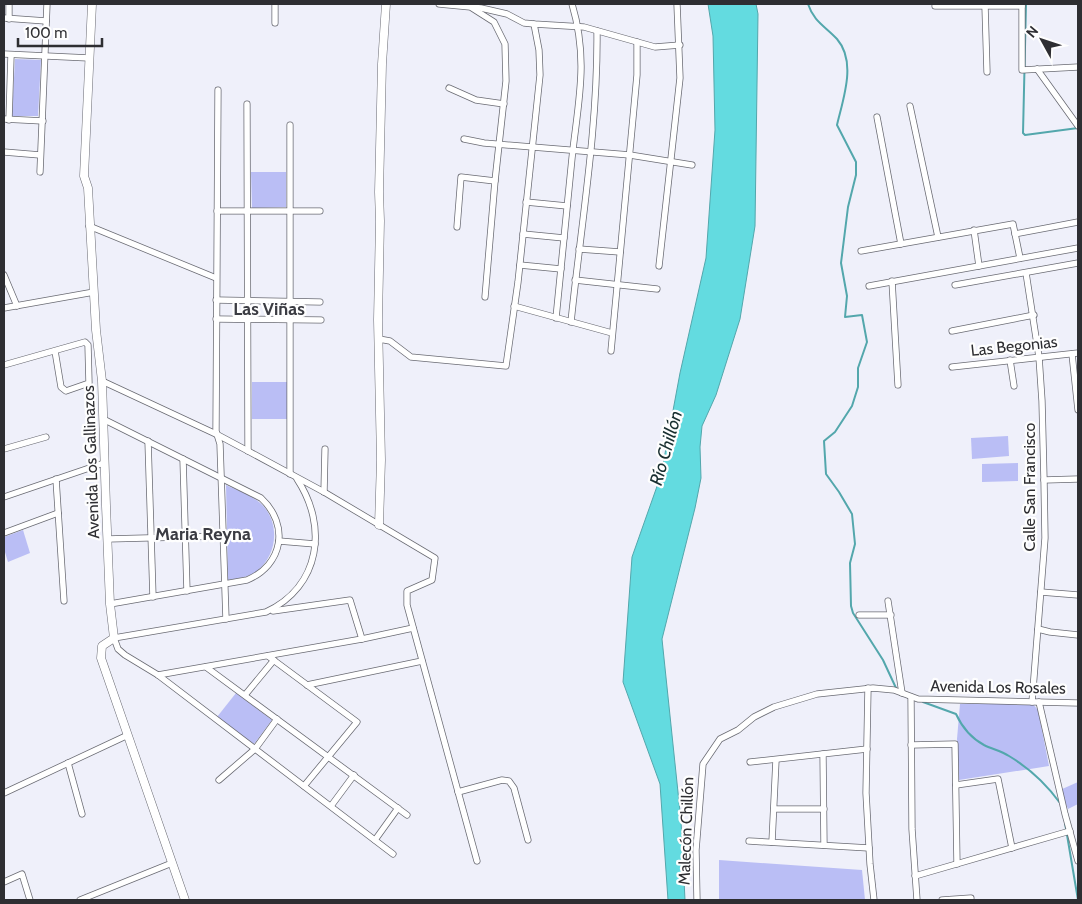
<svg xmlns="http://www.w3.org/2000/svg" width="1082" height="904" font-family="Cabin,sans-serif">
<rect width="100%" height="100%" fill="#eff0fa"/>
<!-- green -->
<g fill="#babef5">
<path d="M15 59 41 60 38 116H12Z"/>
<path d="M251 172H286V207L252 208Z"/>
<rect x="252" y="382" width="35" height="37"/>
<path d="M1008 436 1009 456 972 459 971 438Z"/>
<path d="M1018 463V481L982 482V464Z"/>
<path d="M226 485C239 491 256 497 265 508 280 527 276 556 257 571 249 577 239 578 228 580Z"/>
<path d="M23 530 30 553 8 562 4 549V537Z"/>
<path d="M236 693 272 720 254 744 217 717Z"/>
<path d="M960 704H1033L1038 710 1049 766 959 780 957 739Z"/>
<path d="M1078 782V804L1068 809 1060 790Z"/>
<path d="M719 860 862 870 865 900H719Z"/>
</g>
<!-- water -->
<path fill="#63dbe0" stroke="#53a7ac" d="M708 4H756L758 14 755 226 740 319 716 395 702 426 700 447 701 478 695 508 662 639 681 821 685 900H668L660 784 623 682 632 557 661 475 680 373 706 258 715 130 713 36Z"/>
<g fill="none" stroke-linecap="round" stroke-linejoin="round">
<!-- stream -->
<g stroke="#53a7ac" stroke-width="2">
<path d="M808 4C814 22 825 26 837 39 857 62 843 99 837 125L856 162V175L848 207 841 263 847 296 845 317 862 315 867 342 858 368V387L852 406 835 432 824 441 826 474 839 492 852 514 855 544 850 563 851 606 853 613 883 660 896 688"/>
<path d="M1026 4 1023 133 1025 135 1078 128"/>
<path d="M923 702 956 714C962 727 971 738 984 745 992 749 1001 751 1009 756 1029 768 1047 785 1060 803"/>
<path d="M1065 823 1078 900"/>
</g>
<defs>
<g id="street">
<path d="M439 4 481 8 507 14 524 23 534 24 584 27 655 47 680 45"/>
<path d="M1022 4V70L1078 67"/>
<path d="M935 6H1022"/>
<path d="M985 6 987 72"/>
<path d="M472 8 494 22 505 44 506 81 495 181"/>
<path d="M4 18 46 21"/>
<path d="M9 19V4"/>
<path d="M275 23V4"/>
<path d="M4 54 89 58"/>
<path d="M1037 69 1078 126"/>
<path d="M449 88 476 100 504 104"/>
<path d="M218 90 216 431 220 444 226 619"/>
<path d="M247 104 248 451"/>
<path d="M910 106 938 237"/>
<path d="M877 117 901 244"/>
<path d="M4 119 43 121"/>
<path d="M9 120 11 55"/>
<path d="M290 125V474"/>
<path d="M464 139 484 143 630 155 692 165"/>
<path d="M4 152 40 155"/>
<path d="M40 172 47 4"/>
<path d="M526 202 567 206"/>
<path d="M217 211H320"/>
<path d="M89 226 216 278"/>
<path d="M457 227 461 177 495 181 485 297"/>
<path d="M974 230 979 266"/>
<path d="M523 234 564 238"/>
<path d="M1015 234 1078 222"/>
<path d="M579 249 620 252"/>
<path d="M861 251 1013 224 1020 258"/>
<path d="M520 265 561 269"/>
<path d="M659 266 680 78 677 4"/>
<path d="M1026 273 1039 357 1042 401 1044 480 1045 538 1032 702"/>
<path d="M4 275 17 306"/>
<path d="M575 280 657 289"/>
<path d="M892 281 898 385"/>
<path d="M955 285 1078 263"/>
<path d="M869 286 1078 248"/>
<path d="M216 300 320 302"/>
<path d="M514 306 612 333"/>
<path d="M4 308 94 292"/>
<path d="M556 318C561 265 567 211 572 158 578 102 589 61 572 4"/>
<path d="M216 319 321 320"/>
<path d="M571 322C581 225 598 128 597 31"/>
<path d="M952 331 1034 315"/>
<path d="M379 339 390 341 411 357 506 366 518 282 540 75 539 50 534 24"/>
<path d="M611 351 637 75V42"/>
<path d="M1072 354 1078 410"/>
<path d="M1010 360 1014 386"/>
<path d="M4 365 85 342 88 345 89 383 66 391 61 387 55 351"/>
<path d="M952 367 1078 353"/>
<path d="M102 381 218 435 248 451 324 492 435 558 432 580 407 591V605L477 861"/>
<path d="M103 419 261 498C290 525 283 565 247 580L110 604"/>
<path d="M148 441 153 597"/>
<path d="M4 449 46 437"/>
<path d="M183 459 187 591"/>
<path d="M56 479 64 601"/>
<path d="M297 479C328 526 321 586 266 612L114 638 118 649 125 655 158 675 393 854"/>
<path d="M1044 480 1078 479"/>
<path d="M324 492 325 449"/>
<path d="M4 497 104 463"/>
<path d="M4 533 58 513"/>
<path d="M107 539 223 536"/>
<path d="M279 541 315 544"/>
<path d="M1041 592 1078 595"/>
<path d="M888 601 902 693"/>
<path d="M273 611 350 600 362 639"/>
<path d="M859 615H891"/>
<path d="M1038 629 1050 632 1078 635"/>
<path d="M268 656 357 722 304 786"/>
<path d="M206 667 407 815"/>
<path d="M158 675 362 639 413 628"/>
<path d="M307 685 422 661"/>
<path d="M868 688 866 793 870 864 874 900"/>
<path d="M245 695 274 660"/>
<path d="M911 697 912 829 917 900"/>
<path d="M1039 702 1065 814 1078 861"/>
<path d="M911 745 955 744 957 864"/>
<path d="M823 754 824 845"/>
<path d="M750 762 867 749"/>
<path d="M68 763 82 814"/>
<path d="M219 780 255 749 277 719"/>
<path d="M956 785 998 779 1012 848"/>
<path d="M458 792 502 780 509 781 514 788 528 840"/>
<path d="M4 793 128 735"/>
<path d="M331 806 354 775"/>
<path d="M774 809H824"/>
<path d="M375 840 398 808"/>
<path d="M749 841 869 848"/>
<path d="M772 842 776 760"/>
<path d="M915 876 1070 831"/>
<path d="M4 882 22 874 30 900"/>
<path d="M80 900 172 863"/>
<path d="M697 900 696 850 703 764 720 739 738 730 754 717 774 707 817 694 873 688 894 690 918 699 1078 703"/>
<path d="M942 900 971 898"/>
</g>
<g id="secondary">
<path d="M92 4 84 176 88 188 96 330 102 381 106 506 110 604 114 638 102 646 101 658 185 900"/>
<path d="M379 525 381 460 378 320 380 221 379 192 382 64 386 4"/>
</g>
</defs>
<!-- street casing -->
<use href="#street" stroke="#6a6b73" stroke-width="7"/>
<!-- secondary casing -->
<use href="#secondary" stroke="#6a6b73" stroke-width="9"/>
<!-- street -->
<use href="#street" stroke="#fff" stroke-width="5.5"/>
<!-- secondary -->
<use href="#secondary" stroke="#fff" stroke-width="8"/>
</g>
<g text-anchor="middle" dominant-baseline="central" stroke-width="4.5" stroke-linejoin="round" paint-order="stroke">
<!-- street labels -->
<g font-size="16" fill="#2e2e32" stroke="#fefefe">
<text transform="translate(1014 346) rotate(-6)">Las Begonias</text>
<text transform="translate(91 462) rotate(-92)">Avenida Los Gallinazos</text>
<text transform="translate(1029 487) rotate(-90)">Calle San Francisco</text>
<text transform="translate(998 687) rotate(1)">Avenida Los Rosales</text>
<text transform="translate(686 831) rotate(-88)">Malecón Chillón</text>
</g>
<!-- neighbourhood labels -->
<g font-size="18" font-weight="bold" fill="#3b3c43" stroke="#fefefe">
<text x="269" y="309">Las Viñas</text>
<text x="203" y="534">Maria Reyna</text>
</g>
<!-- water labels -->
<g font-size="18" font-style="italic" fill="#192f30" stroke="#fefefe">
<text transform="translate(666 448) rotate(-74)">Río Chillón</text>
</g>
</g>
<!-- border -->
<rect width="1082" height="904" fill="none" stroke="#2e2e32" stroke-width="10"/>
<!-- north arrow -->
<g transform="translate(1042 40) rotate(310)" stroke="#fefefe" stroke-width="4" paint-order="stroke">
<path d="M0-4L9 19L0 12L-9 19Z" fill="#2e2e32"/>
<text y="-8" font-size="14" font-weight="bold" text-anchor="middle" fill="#2e2e32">N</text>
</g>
<!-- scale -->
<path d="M18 38v8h84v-8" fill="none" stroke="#2e2e32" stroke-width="2.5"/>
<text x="25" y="38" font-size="15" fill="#2e2e32" stroke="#fefefe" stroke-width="4" paint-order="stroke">100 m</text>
</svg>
